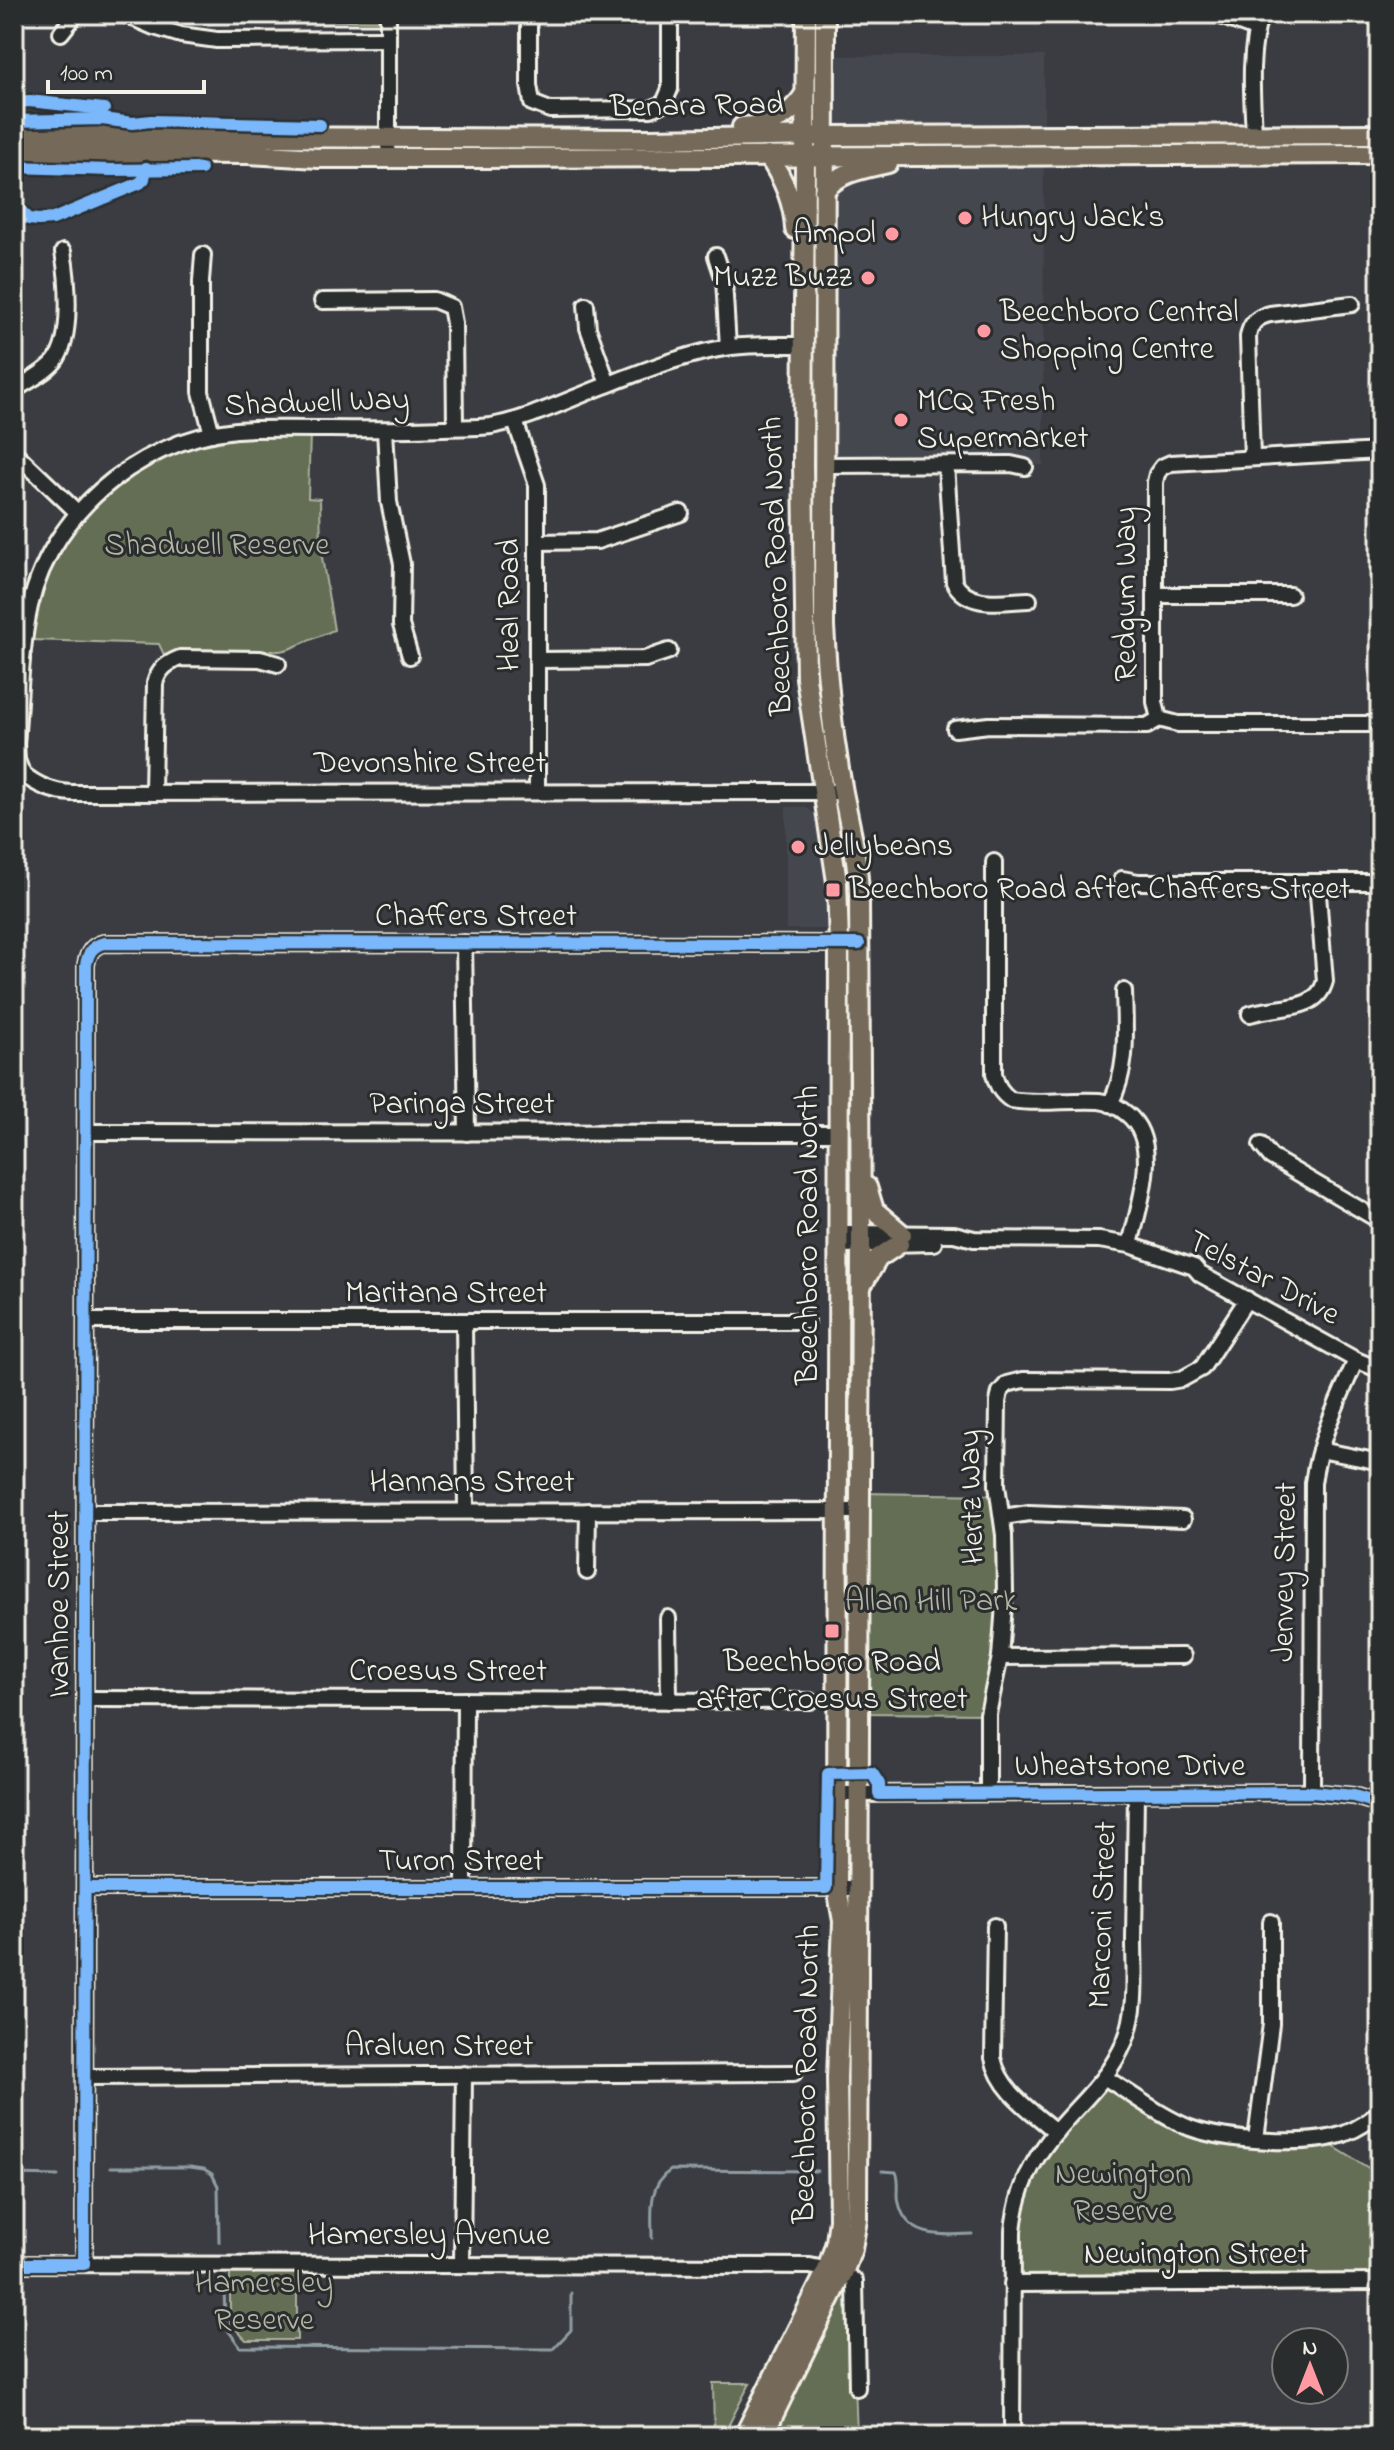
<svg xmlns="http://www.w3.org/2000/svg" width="1394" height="2450" font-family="'Indie Flower',sans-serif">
<rect width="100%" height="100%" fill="#3a3c42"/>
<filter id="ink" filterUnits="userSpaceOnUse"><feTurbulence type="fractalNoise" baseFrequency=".0125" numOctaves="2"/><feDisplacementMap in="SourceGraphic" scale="16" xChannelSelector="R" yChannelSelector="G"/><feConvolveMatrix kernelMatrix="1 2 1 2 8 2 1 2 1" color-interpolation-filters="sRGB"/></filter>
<g filter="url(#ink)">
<!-- built -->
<g fill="#454650">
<path d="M825 56H1044V135L825 136Z"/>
<path d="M1044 154 1043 465H824V191L887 163Z"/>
<path d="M786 807H806L816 815 829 886 827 929H786Z"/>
</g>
<!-- green -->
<g fill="#646e54" stroke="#acb09e" stroke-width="2">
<path d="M246 14H378V21L245 20Z"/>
<path d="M310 434 308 498 320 499 321 551 334 630 289 649 280 651H181L165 657 159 644 31 640C43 534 125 453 230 437 256 433 284 435 310 434Z"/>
<path d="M859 1493 999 1495 1004 1535 988 1714 859 1713Z"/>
<path d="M1104 2077 1190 2128 1321 2139 1380 2175V2282L1012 2284 1021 2190Z"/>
<path d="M230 2264H297V2340H246L230 2323Z"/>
<path d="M851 2277 857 2436H781L778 2417Z"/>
<path d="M713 2383H750L723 2436H714Z"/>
</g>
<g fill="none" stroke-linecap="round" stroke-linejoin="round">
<!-- stream -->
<g stroke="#909da2" stroke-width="3">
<path d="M111 2167H190L204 2169 212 2174 218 2186 219 2242"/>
<path d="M882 2171 896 2172C901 2183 896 2193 899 2203 907 2240 944 2235 972 2234"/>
<path d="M14 2175 58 2176"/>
<path d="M652 2238C652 2213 647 2185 671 2170L817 2171"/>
<path d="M224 2286 225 2326 240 2347 553 2349 571 2330V2293"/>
</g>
<defs>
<g id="minor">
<path d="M124 14 154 27 181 35 217 40 388 39"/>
<path d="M388 14V146"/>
<path d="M529 14V85L532 103 550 110 651 109 664 103 670 89V14"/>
<path d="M1215 14 1255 29"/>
<path d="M61 33 76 14"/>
<path d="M1254 133C1252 95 1248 51 1261 14"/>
<path d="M203 255 201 281V392L212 434"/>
<path d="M716 256 724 280 728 347"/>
<path d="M322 301 434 300 451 307 454 323 455 427"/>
<path d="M586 305 588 328 608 384"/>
<path d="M14 390C27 382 45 373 55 361 73 339 68 279 63 252"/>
<path d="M515 421 537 485V792"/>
<path d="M385 430 389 502 402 564 401 625 410 656"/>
<path d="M1380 451 1171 463 1162 467 1157 474 1155 482V702L1159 719 1178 724H1380"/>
<path d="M14 452 77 512"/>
<path d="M1252 458 1248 337C1250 323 1257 317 1270 314L1352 304"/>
<path d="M824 465 1011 464 1025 467"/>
<path d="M946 465 954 582C968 609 1003 601 1029 600"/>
<path d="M538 542 597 541 681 513"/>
<path d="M1155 595H1290"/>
<path d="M538 660 645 659 669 651"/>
<path d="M955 729 989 725 1147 726 1159 719"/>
<path d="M22 773 17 760 16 744C20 699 20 651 30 606 53 505 153 430 255 429 318 428 380 431 443 428 458 427 475 428 491 426 530 419 567 400 604 386 643 371 690 352 731 347 755 344 780 345 804 345"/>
<path d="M22 773C37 786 52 792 72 793L843 792"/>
<path d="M153 793 155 683C159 669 167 663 180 658L260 659 278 664"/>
<path d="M994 862V1074C997 1086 1001 1093 1011 1100 1040 1105 1070 1099 1099 1101 1109 1102 1119 1107 1127 1114 1163 1143 1138 1207 1130 1245"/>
<path d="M1122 879 1138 882H1380"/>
<path d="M464 943 467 1133"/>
<path d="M1250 1014C1278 1005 1317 1013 1325 981L1317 882"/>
<path d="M1110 1104C1129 1069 1125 1030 1124 991"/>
<path d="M86 1132 838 1133"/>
<path d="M1261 1145 1271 1157 1380 1221"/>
<path d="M839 1233 954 1234 974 1239 1099 1240 1130 1245 1194 1267 1200 1274 1356 1360 1380 1370"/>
<path d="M839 1245 934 1243"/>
<path d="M86 1321H807"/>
<path d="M464 1322 466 1510"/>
<path d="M1320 1450 1380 1462"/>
<path d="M86 1512 858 1511"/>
<path d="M1003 1517 1029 1513 1183 1519"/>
<path d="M587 1572 588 1511"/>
<path d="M668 1618 669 1701"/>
<path d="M1000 1657 1183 1656"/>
<path d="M85 1699 810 1701"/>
<path d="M1312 1792 1313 1483C1319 1439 1338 1401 1356 1360"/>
<path d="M988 1793V1714L1000 1657 1005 1592 1004 1535 997 1485 998 1402 1000 1392 1007 1384 1023 1380 1170 1381 1182 1379 1202 1368 1247 1299"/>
<path d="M838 1794 1312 1792 1354 1796 1380 1804"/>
<path d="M85 1888H858"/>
<path d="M464 1888 465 1700"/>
<path d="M995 1926 993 2058C1000 2092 1032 2111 1056 2132"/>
<path d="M85 2077 794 2073"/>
<path d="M1104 2077C1132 2094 1160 2116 1190 2128 1226 2141 1307 2147 1344 2134 1357 2129 1370 2121 1380 2111"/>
<path d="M1256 2139 1271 2024V1922"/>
<path d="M14 2264 810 2266 843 2273 855 2281 857 2388"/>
<path d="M84 2264 86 965C88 953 92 946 104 943L846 944"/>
<path d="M462 2264 464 2074"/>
<path d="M1012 2284 1380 2282"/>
<path d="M1012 2436 1013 2231C1016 2200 1026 2172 1044 2147 1071 2108 1105 2088 1125 2041 1138 2009 1134 1972 1134 1939 1135 1890 1135 1841 1136 1793"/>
</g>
<g id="major">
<path d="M742 127C770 126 790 117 805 94"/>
<path d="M14 136 649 139 825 136 1380 134"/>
<path d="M14 153 248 154 319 158H486L1380 154"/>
<path d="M768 156C783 178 794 202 795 229"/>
<path d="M824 191C838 172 866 168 888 163"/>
<path d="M867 1187 874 1210 902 1234"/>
<path d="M862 1285 878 1258 899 1244"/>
<path d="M744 2436 827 2270 836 2242 839 2219 837 2078 843 1921 837 1888 839 944 837 882 806 678 803 464 806 14"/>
<path d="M763 2436 843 2273 852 2249 857 2219 861 1244 859 895C858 859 850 827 843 792 833 738 827 682 824 627L825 14"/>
</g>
</defs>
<!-- minor casing -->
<use href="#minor" stroke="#f4f1e8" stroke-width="20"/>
<!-- major casing -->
<use href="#major" stroke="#f4f1e8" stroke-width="24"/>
<!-- minor -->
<use href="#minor" stroke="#2a2d2e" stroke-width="14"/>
<!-- major -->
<use href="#major" stroke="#746a5a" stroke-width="18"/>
<defs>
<g id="cycleway">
<path d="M14 89 18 102 29 101 104 109"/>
<path d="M14 121 102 119 133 123 151 121 320 125"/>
<path d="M14 167 111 170 201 169"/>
<path d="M14 184 17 207 29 219 38 220 53 219 140 183 144 179 146 168"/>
<path d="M85 1888H826L828 1774 872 1773 879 1784V1794L1312 1792 1354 1796 1380 1804"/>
<path d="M14 2264H84L86 965C88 953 92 946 104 943L859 944"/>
</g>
</defs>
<!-- cycleway casing -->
<use href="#cycleway" stroke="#2a2d2e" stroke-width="17"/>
<!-- cycleway -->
<use href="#cycleway" stroke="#7ab7fb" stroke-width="12"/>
</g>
</g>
<!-- markers -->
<g fill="#ff9aa2" stroke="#2a2d2e" stroke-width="3">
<circle cx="965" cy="218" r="8"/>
<circle cx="892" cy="234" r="8"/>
<circle cx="868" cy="278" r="8"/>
<circle cx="984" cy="331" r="8"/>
<circle cx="901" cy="420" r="8"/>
<circle cx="798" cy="847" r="8"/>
<rect x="825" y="882" width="16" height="16" rx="4"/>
<rect x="824" y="1623" width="16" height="16" rx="4"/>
</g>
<g text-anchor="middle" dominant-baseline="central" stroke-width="6" stroke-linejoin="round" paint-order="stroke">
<!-- street labels -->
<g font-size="32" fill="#f4f1e8" stroke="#2a2d2e">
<text transform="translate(697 107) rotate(-1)">Benara Road</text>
<text transform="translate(317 404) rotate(-2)">Shadwell Way</text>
<text transform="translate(778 566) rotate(-92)">Beechboro Road North</text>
<text transform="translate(1127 594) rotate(-90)">Redgum Way</text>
<text transform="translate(510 605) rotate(-90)">Heal Road</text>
<text x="430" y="764">Devonshire Street</text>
<text x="476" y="917">Chaffers Street</text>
<text x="462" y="1105">Paringa Street</text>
<text transform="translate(809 1235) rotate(-90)">Beechboro Road North</text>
<text transform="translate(1263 1279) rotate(28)">Telstar Drive</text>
<text x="446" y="1294">Maritana Street</text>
<text x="472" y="1483">Hannans Street</text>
<text transform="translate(973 1497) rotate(-92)">Hertz Way</text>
<text transform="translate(1286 1572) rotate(-89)">Jenvey Street</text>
<text transform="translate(60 1604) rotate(-90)">Ivanhoe Street</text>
<text x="448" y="1672">Croesus Street</text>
<text x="1130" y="1767">Wheatstone Drive</text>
<text x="461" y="1862">Turon Street</text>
<text transform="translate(1104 1915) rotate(-88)">Marconi Street</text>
<text x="439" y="2047">Araluen Street</text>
<text transform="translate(808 2074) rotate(-89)">Beechboro Road North</text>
<text x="429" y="2236">Hamersley Avenue</text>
<text x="1196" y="2255">Newington Street</text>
</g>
<!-- poi labels -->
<g font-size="32" fill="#f4f1e8" stroke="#2a2d2e" text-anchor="start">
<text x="981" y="218">Hungry Jack's</text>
<text x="876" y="234" text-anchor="end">Ampol</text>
<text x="852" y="278" text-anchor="end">Muzz Buzz</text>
<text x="1000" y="313">Beechboro Central<tspan x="1000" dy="37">Shopping Centre</tspan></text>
<text x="917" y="402">MCQ Fresh<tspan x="917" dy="37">Supermarket</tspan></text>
<text x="814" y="847">Jellybeans</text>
<text x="849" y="890">Beechboro Road after Chaffers Street</text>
<text x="832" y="1663" text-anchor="middle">Beechboro Road<tspan x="832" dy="37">after Croesus Street</tspan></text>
</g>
<!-- park labels -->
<g font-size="32" fill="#b3b6a5" stroke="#2a2d2e">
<text x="217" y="546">Shadwell Reserve</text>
<text x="931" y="1602">Allan Hill Park</text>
<text x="1123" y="2175">Newington<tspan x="1123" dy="37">Reserve</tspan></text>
<text x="264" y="2284">Hamersley<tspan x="264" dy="37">Reserve</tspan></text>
</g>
</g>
<!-- margin -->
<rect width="1394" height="2450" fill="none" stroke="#2a2d2e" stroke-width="48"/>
<rect x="24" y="24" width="1346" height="2402" fill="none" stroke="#f4f1e8" stroke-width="3" filter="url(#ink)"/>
<!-- north arrow -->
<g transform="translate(1310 2366)"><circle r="38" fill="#2a2d2e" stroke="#7b7b78" stroke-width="2"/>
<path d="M0-6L14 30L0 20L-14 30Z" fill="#ff9aa2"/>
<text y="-12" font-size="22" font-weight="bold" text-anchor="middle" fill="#f4f1e8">N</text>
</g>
<!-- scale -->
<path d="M48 80v12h156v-12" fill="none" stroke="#f4f1e8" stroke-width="4"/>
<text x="60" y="80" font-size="24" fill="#f4f1e8" stroke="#2a2d2e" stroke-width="6" paint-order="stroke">100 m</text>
</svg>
